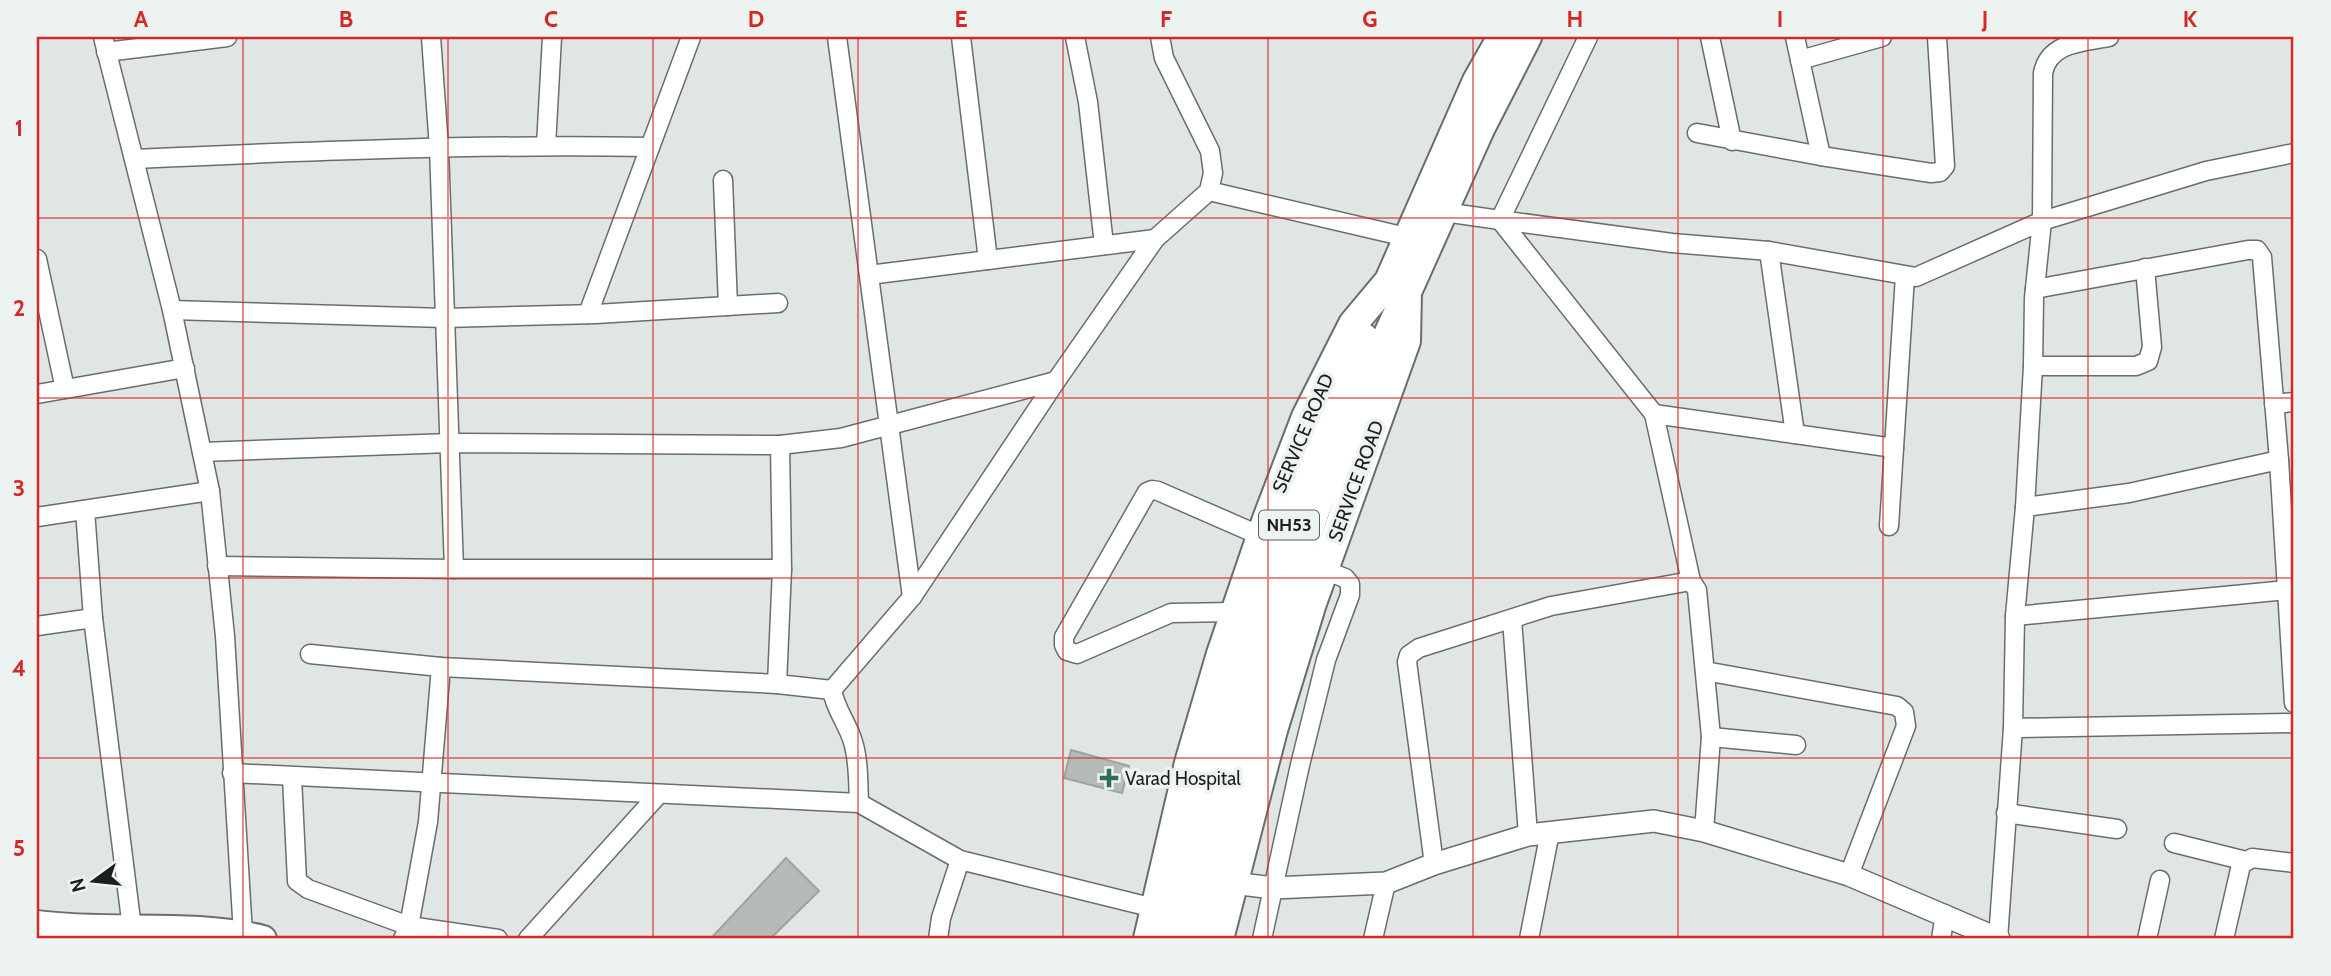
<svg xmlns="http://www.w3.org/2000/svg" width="2331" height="976" font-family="Cabin,sans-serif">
<rect width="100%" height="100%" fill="#e0e6e3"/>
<!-- building -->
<g fill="#b5bbb8" stroke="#9ea3a1" stroke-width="2">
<path d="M1071 750 1129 766 1122 793 1064 778Z"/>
<path d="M786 858 819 891 770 939H717L713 936Z"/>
</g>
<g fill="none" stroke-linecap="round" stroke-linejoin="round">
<defs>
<g id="minor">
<path d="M103 37 172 310 210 491 225 636 243 934"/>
<path d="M431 37 439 148 454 569H782"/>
<path d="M837 37 912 597"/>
<path d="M961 37 988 260"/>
<path d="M1075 37 1088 102 1104 245"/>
<path d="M1710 37 1732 141"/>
<path d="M1795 37 1821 156"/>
<path d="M106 52 227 37"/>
<path d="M1800 60 1882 37"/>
<path d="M1697 133 1821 156 1931 173 1940 172 1945 166 1937 37"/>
<path d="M546 146 552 37"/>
<path d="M135 159C307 151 478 144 650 147"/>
<path d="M723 180 728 306"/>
<path d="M1209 191 1406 237"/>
<path d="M1444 212 1500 220 1588 37"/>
<path d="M1500 220 1672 243 1769 251 1916 277 2042 221 2206 171 2294 153"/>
<path d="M1500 220 1654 414 1894 448"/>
<path d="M1769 251 1795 434"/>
<path d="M37 259 65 389"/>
<path d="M869 275 1155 239"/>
<path d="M2035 289 2248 250H2257L2262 257 2279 460 2294 703"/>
<path d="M172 310 445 318 596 314 778 303"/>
<path d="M588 314 691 37"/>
<path d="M2033 366H2136L2148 361 2152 347 2145 268"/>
<path d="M37 394 185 368"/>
<path d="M2274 404 2294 402"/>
<path d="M202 452 450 443 780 445 841 438 1056 381"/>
<path d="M2025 507 2129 493 2279 460"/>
<path d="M85 510 93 618 132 928"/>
<path d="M37 517 210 491"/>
<path d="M1889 526 1905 276"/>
<path d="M217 566 454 569"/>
<path d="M1691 581 1697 590 1711 737 1704 831"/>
<path d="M1235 612 1171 613 1077 654 1067 651 1064 645V637L1147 492 1152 490 1158 491 1261 536"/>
<path d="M2015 616 2287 590"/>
<path d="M1512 619 1528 835"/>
<path d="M37 626 93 618"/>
<path d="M310 654 441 667 777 684 832 690"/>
<path d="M1705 671 1897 706 1904 712 1906 726 1849 875"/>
<path d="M777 684 782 569 780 445"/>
<path d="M832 690 912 597 1056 381 1155 239 1209 191 1213 173 1210 151 1164 58 1160 37"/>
<path d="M832 690C835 709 848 724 853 742 859 761 858 784 859 803"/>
<path d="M2013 728 2294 723"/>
<path d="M1711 737 1796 745"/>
<path d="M232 773 859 803 960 860 1154 908"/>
<path d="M292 777 297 881 308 889 409 926 498 939"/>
<path d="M2006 813 2117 829"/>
<path d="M2174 843 2246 861"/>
<path d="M1434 864 1407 662 1409 655 1419 648 1551 606 1691 581 1654 414"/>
<path d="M403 939 409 926 428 822 441 667"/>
<path d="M528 939 658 795"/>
<path d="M938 939 941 918 960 860"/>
<path d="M1262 939 1300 765 1326 660 1350 595V584L1345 578 1324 570"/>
<path d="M1373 939 1386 883"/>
<path d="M1529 939 1550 832"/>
<path d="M1941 939 1945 914"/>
<path d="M1998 939 2013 728 2015 616 2025 507 2033 366 2034 298 2042 221 2043 73C2049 42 2083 42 2109 37"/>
<path d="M2147 939 2160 880"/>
<path d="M2224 939 2241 865 2252 858 2294 863"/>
</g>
<path id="tertiary" d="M1233 883 1273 888 1386 883 1434 864 1528 835 1654 821 1704 831 1849 875 1999 939"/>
<path id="primary" d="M37 924C110 934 191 921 263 939"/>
<g id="trunk">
<path d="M1148 939 1189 763 1221 654 1267 519 1306 417 1353 324 1389 281 1477 81 1502 37"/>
<path d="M1169 939 1183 877 1253 633 1306 476 1364 338"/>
<path d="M1195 939 1275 630 1315 511 1366 383 1402 304"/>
<path d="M1219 939 1273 730 1312 603 1406 341 1407 292 1480 129 1527 37"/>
</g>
</defs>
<!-- minor casing -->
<use href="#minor" stroke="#696e6c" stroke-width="21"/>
<!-- tertiary casing -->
<use href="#tertiary" stroke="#696e6c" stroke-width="24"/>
<!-- primary casing -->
<use href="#primary" stroke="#696e6c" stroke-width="30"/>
<!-- trunk casing -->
<use href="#trunk" stroke="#696e6c" stroke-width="32"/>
<!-- minor -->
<use href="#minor" stroke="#fff" stroke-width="18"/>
<!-- tertiary -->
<use href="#tertiary" stroke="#fff" stroke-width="21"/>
<!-- primary -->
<use href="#primary" stroke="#fff" stroke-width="26"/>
<!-- trunk -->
<use href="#trunk" stroke="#fff" stroke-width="28"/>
</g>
<!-- grid -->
<path fill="none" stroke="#d62828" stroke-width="2" stroke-opacity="0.55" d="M243 37V939M448 37V939M653 37V939M858 37V939M1063 37V939M1268 37V939M1473 37V939M1678 37V939M1883 37V939M2088 37V939M37 218H2294M37 398H2294M37 578H2294M37 758H2294"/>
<!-- markers -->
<path fill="#2d6d5c" stroke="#edf3f1" stroke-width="2.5" d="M1105.5 767.5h7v7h7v7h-7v7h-7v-7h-7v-7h7z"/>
<g text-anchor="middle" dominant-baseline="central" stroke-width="7" stroke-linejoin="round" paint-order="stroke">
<!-- shield labels -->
<rect fill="#edf3f1" stroke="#5b5f5d" stroke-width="2" x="1259" y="510.5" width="60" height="29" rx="5"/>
<g font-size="18" font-weight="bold" fill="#1c1f1e">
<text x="1289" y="525">NH53</text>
</g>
<!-- street labels -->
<g font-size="19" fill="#1c1f1e" stroke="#edf3f1">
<text transform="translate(1303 433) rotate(-67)">SERVICE ROAD</text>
<text transform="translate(1356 481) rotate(-70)">SERVICE ROAD</text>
</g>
<!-- poi labels -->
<g font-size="19" fill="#1c1f1e" stroke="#edf3f1" text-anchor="start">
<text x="1125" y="778">Varad Hospital</text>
</g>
</g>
<!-- border -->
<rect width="2331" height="976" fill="none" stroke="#edf3f1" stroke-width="77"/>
<!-- north arrow -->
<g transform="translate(94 881) rotate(255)" stroke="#edf3f1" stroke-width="5" paint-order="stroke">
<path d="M0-5L12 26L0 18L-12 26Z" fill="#1c1f1e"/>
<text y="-10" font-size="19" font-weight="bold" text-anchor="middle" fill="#1c1f1e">N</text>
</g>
<rect x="38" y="38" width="2254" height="899" fill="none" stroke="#d62828" stroke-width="2.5"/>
<g font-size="23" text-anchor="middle" font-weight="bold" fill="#d62828">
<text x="141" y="27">A</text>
<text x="346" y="27">B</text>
<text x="551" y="27">C</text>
<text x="756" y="27">D</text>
<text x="961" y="27">E</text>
<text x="1166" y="27">F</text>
<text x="1370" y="27">G</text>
<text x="1575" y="27">H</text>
<text x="1780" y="27">I</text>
<text x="1985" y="27">J</text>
<text x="2190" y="27">K</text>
<text x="19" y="136">1</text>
<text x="19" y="316">2</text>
<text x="19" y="496">3</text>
<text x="19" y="676">4</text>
<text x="19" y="856">5</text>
</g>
</svg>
